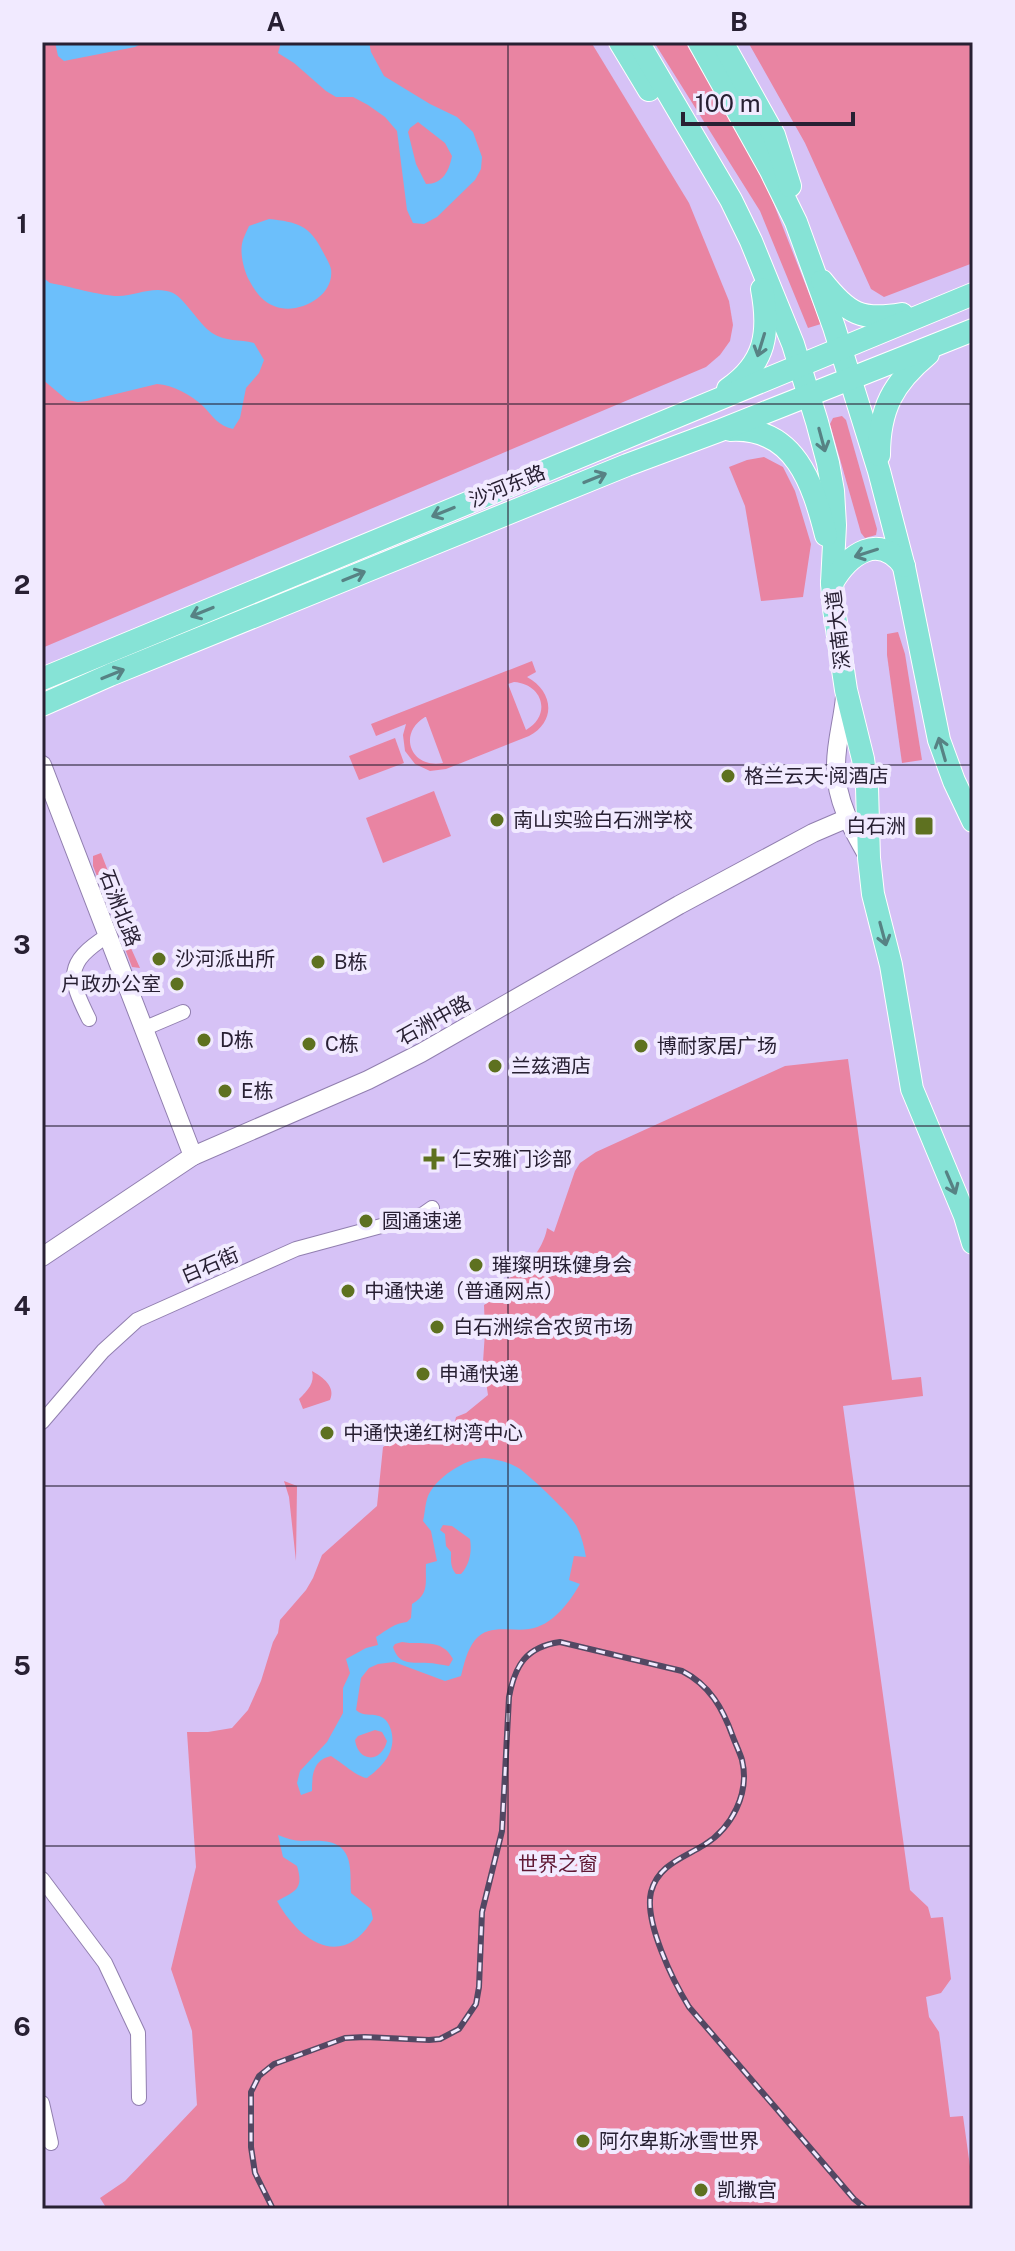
<svg xmlns="http://www.w3.org/2000/svg" width="1015" height="2251" font-family="'Public Sans','Noto Sans SC',sans-serif">
<rect width="100%" height="100%" fill="#d6c2f6"/>
<!-- green -->
<g fill="#e984a2" fill-rule="evenodd">
<path d="M42 42H591L689 203 729 301 733 325 730 341 720 355 706 367 42 648Z"/>
<path d="M654 42H685L735 126 771 197 821 324 808 328 760 211Z"/>
<path d="M748 42H973V263L884 297 871 289 805 143Z"/>
<path d="M842 416 846 420 877 529 876 535 865 538 861 533 830 424 833 418Z"/>
<path d="M764 457 783 467 795 491 811 544 803 597 761 601 745 506 729 467 747 460Z"/>
<path d="M898 632 905 654 922 760 902 763 887 655V634Z"/>
<path d="M532 661 536 672 527 677C553 691 557 721 529 736L446 769 430 771 415 764 405 751 403 735 406 724 376 736 371 724ZM514 682C543 684 552 715 526 730L508 684ZM425 717H426L443 763C411 769 397 734 425 717Z"/>
<path d="M395 738 404 763 359 780 349 756Z"/>
<path d="M434 791 451 836 383 863 366 818Z"/>
<path d="M101 853 127 920 120 924 140 968 132 967 93 866V856Z"/>
<path d="M848 1059 892 1380 921 1377 923 1396 843 1406 910 1890 928 1907 931 1918 943 1917 951 1979 941 1993 926 1997 929 2017 939 2032 950 2117 963 2116 973 2188V2209H107L100 2198 125 2181 197 2105 192 2031 171 1969 196 1867 187 1732H208L232 1728 248 1710 261 1681 273 1642 278 1633 280 1620 306 1590 313 1578 322 1555 377 1506 383 1447 418 1428 424 1437 453 1429 456 1417 466 1413 488 1395 483 1362 485 1332 484 1305 511 1288 507 1279 522 1272V1268C534 1260 545 1242 547 1228L554 1232 575 1171 580 1163 596 1152 785 1066Z"/>
<path d="M312 1371C323 1377 336 1387 330 1400L303 1409 299 1399C308 1390 315 1383 312 1371Z"/>
<path d="M284 1481 297 1486 296 1561 289 1497Z"/>
</g>
<!-- water -->
<g fill="#6cbffb" fill-rule="evenodd">
<path d="M55 42H141V44L135 47 64 61 58 56Z"/>
<path d="M281 42H369L371 52 384 76 430 104 457 117 473 132 482 157 481 169 475 180 437 217 424 224 413 223 407 210 397 131 385 117 368 105 353 97H336L326 91 294 63 278 53ZM418 122 445 143 452 156C449 171 443 184 426 184L416 164 408 132 410 128Z"/>
<path d="M269 219C297 222 310 225 323 252 325 256 330 264 331 269 335 297 297 316 274 306 261 301 255 291 249 280 244 271 240 254 242 244 243 238 247 231 249 226Z"/>
<path d="M42 277 50 283C68 286 101 296 118 296 137 296 153 285 173 293 184 298 199 324 212 333 225 342 240 339 254 343L264 360 259 373 246 388 240 418 233 429C218 426 213 416 203 406 191 395 173 385 157 384L87 401 78 402 67 400 42 379Z"/>
<path d="M484 1458C496 1459 509 1462 520 1469 533 1479 570 1513 577 1527 582 1537 584 1547 586 1557L574 1556 569 1580 580 1584C569 1603 552 1626 529 1629 511 1632 489 1623 475 1640 467 1650 464 1664 461 1676L445 1681 394 1662 378 1664 369 1668 361 1678 356 1710C364 1717 370 1713 379 1716 386 1718 389 1724 391 1730 397 1751 383 1766 367 1778 357 1777 341 1762 331 1756 313 1760 312 1775 312 1791L301 1795 297 1783 300 1771 327 1742 343 1713V1688L350 1673 346 1659 366 1648 378 1645 376 1637C387 1630 395 1623 407 1622L411 1618 412 1604C430 1594 425 1582 426 1564L437 1561 431 1531 423 1521C425 1513 425 1504 428 1496 437 1477 463 1460 484 1458ZM443 1525 452 1526 470 1539C472 1551 470 1564 461 1574H456C450 1567 451 1560 451 1552L446 1546 445 1534 440 1530ZM402 1642C422 1646 441 1637 453 1659L449 1666C442 1665 434 1663 428 1663 412 1662 399 1666 393 1647L395 1644ZM375 1730 382 1732 387 1741C381 1764 358 1762 355 1740L358 1736Z"/>
<path d="M278 1835C286 1838 294 1841 302 1841 318 1841 339 1838 347 1856 352 1867 350 1882 351 1893L371 1909 373 1919C342 1971 299 1941 277 1901 296 1891 304 1889 297 1866L283 1857Z"/>
</g>
<g fill="none" stroke-linecap="round" stroke-linejoin="round">
<defs>
<g id="street">
<path d="M89 1019C68 977 65 963 107 936"/>
<path d="M143 1029 183 1012"/>
<path d="M42 1422 103 1351 137 1320 296 1249 422 1215 432 1208"/>
<path d="M42 1879 105 1963 138 2033 139 2098"/>
<path d="M42 2103 51 2143"/>
</g>
<g id="secondary">
<path d="M845 697C843 720 836 742 836 765 835 799 852 829 869 858"/>
<path d="M42 765 193 1156"/>
<path d="M42 1257 193 1156 368 1080 421 1053 679 905 813 833 848 818"/>
</g>
<g id="primary">
<path d="M620 42 649 90"/>
<path d="M638 42 731 200 751 241 793 344 817 422 828 463 833 491 835 525 832 583 834 609 846 690 863 759 867 788 869 858 873 894 891 965 912 1089 965 1216 973 1243"/>
<path d="M699 42 771 171 796 222 834 327 879 471 904 567 939 740 954 781 973 821"/>
<path d="M722 42 774 135 790 186"/>
<path d="M822 281C848 314 861 321 902 314"/>
<path d="M728 389C766 363 770 332 762 289"/>
<path d="M730 430C795 426 813 484 826 535"/>
<path d="M879 455C879 409 893 383 928 354"/>
<path d="M832 583C849 554 879 532 904 566"/>
<path d="M42 679 973 294"/>
<path d="M42 705 110 675 627 465 721 430 973 330"/>
</g>
</defs>
<!-- street casing -->
<use href="#street" stroke="#917faf" stroke-width="16"/>
<!-- secondary casing -->
<use href="#secondary" stroke="#917faf" stroke-width="20"/>
<!-- primary casing -->
<use href="#primary" stroke="#fff" stroke-width="24"/>
<!-- street -->
<use href="#street" stroke="#fff" stroke-width="14"/>
<!-- secondary -->
<use href="#secondary" stroke="#fff" stroke-width="18"/>
<!-- primary -->
<use href="#primary" stroke="#86e3d6" stroke-width="22"/>
<defs>
<path id="rail" d="M273 2209 255 2173 251 2147V2092L259 2076 274 2064 345 2038 365 2037 429 2040 440 2039 459 2029 476 2004 479 1987 482 1912 502 1831 509 1697C515 1665 526 1647 560 1642L682 1671C710 1685 723 1709 733 1737 736 1745 740 1753 742 1760 750 1793 732 1828 704 1845 683 1858 658 1865 651 1892 644 1922 673 1981 689 2007L854 2199 866 2209"/>
</defs>
<!-- rail casing -->
<use href="#rail" stroke="#524863" stroke-width="6"/>
<!-- rail -->
<use href="#rail" stroke="#f1eaff" stroke-width="3" stroke-dasharray="9" stroke-linecap="butt"/>
</g>
<!-- one-way arrows -->
<defs><path id="oneway-shaft" d="M-6 0H5M1.5-3L5.5 0L1.5 3" fill="none" stroke-width="1.6" stroke-linecap="round" stroke-linejoin="round" transform="scale(2)"/></defs>
<g stroke="#578284">
<use href="#oneway-shaft" transform="translate(761 345) rotate(107)"/>
<use href="#oneway-shaft" transform="translate(822 440) rotate(75)"/>
<use href="#oneway-shaft" transform="translate(595 478) rotate(-22)"/>
<use href="#oneway-shaft" transform="translate(443 512) rotate(158)"/>
<use href="#oneway-shaft" transform="translate(866 553) rotate(162)"/>
<use href="#oneway-shaft" transform="translate(354 576) rotate(-22)"/>
<use href="#oneway-shaft" transform="translate(202 612) rotate(158)"/>
<use href="#oneway-shaft" transform="translate(113 674) rotate(-22)"/>
<use href="#oneway-shaft" transform="translate(942 749) rotate(-106)"/>
<use href="#oneway-shaft" transform="translate(883 934) rotate(75)"/>
<use href="#oneway-shaft" transform="translate(951 1183) rotate(67)"/>
</g>
<!-- grid -->
<path fill="none" stroke="#282033" stroke-width="2" stroke-opacity="0.55" d="M508 42V2209M42 404H973M42 765H973M42 1126H973M42 1486H973M42 1846H973"/>
<!-- markers -->
<g fill="#5e7120" stroke="#f1eaff" stroke-width="3">
<circle cx="728" cy="776" r="8"/>
<circle cx="497" cy="820" r="8"/>
<rect x="914" y="816" width="20" height="20" rx="4"/>
<circle cx="159" cy="959" r="8"/>
<circle cx="318" cy="962" r="8"/>
<circle cx="177" cy="984" r="8"/>
<circle cx="204" cy="1040" r="8"/>
<circle cx="309" cy="1044" r="8"/>
<circle cx="641" cy="1046" r="8"/>
<circle cx="495" cy="1066" r="8"/>
<circle cx="225" cy="1091" r="8"/>
<path d="M430 1147h8v8h8v8h-8v8h-8v-8h-8v-8h8z"/>
<circle cx="366" cy="1221" r="8"/>
<circle cx="476" cy="1265" r="8"/>
<circle cx="348" cy="1291" r="8"/>
<circle cx="437" cy="1327" r="8"/>
<circle cx="423" cy="1374" r="8"/>
<circle cx="327" cy="1433" r="8"/>
<circle cx="583" cy="2141" r="8"/>
<circle cx="701" cy="2190" r="8"/>
</g>
<g text-anchor="middle" dominant-baseline="central" stroke-width="8" stroke-linejoin="round" paint-order="stroke">
<!-- street labels -->
<g font-size="20" fill="#282033" stroke="#f1eaff">
<text transform="translate(507 486) rotate(-22)">沙河东路</text>
<text transform="translate(838 630) rotate(-97)">深南大道</text>
<text transform="translate(120 908) rotate(69)">石洲北路</text>
<text transform="translate(434 1020) rotate(-29)">石洲中路</text>
<text transform="translate(210 1265) rotate(-23)">白石街</text>
</g>
<!-- poi labels -->
<g font-size="20" fill="#282033" stroke="#f1eaff" text-anchor="start">
<text x="744" y="776">格兰云天·阅酒店</text>
<text x="513" y="820">南山实验白石洲学校</text>
<text x="906" y="826" text-anchor="end">白石洲</text>
<text x="175" y="959">沙河派出所</text>
<text x="334" y="962">B栋</text>
<text x="161" y="984" text-anchor="end">户政办公室</text>
<text x="220" y="1040">D栋</text>
<text x="325" y="1044">C栋</text>
<text x="657" y="1046">博耐家居广场</text>
<text x="511" y="1066">兰兹酒店</text>
<text x="241" y="1091">E栋</text>
<text x="452" y="1159">仁安雅门诊部</text>
<text x="382" y="1221">圆通速递</text>
<text x="492" y="1265">璀璨明珠健身会</text>
<text x="364" y="1291">中通快递（普通网点）</text>
<text x="453" y="1327">白石洲综合农贸市场</text>
<text x="439" y="1374">申通快递</text>
<text x="343" y="1433">中通快递红树湾中心</text>
<text x="599" y="2141">阿尔卑斯冰雪世界</text>
<text x="717" y="2190">凯撒宫</text>
</g>
<!-- park labels -->
<g font-size="20" fill="#601833" stroke="#f1eaff">
<text x="558" y="1864">世界之窗</text>
</g>
</g>
<!-- border -->
<rect width="1015" height="2251" fill="none" stroke="#f1eaff" stroke-width="88"/>
<!-- scale -->
<path d="M683 112v12h170v-12" fill="none" stroke="#282033" stroke-width="4"/>
<text x="695" y="112" font-size="24" fill="#282033" stroke="#f1eaff" stroke-width="6" paint-order="stroke">100 m</text>
<rect x="44" y="44" width="927" height="2163" fill="none" stroke="#282033" stroke-width="3"/>
<g font-size="26" text-anchor="middle" font-weight="bold" fill="#282033">
<text x="276" y="31">A</text>
<text x="739" y="31">B</text>
<text x="22" y="233">1</text>
<text x="22" y="594">2</text>
<text x="22" y="954">3</text>
<text x="22" y="1315">4</text>
<text x="22" y="1675">5</text>
<text x="22" y="2036">6</text>
</g>
</svg>
